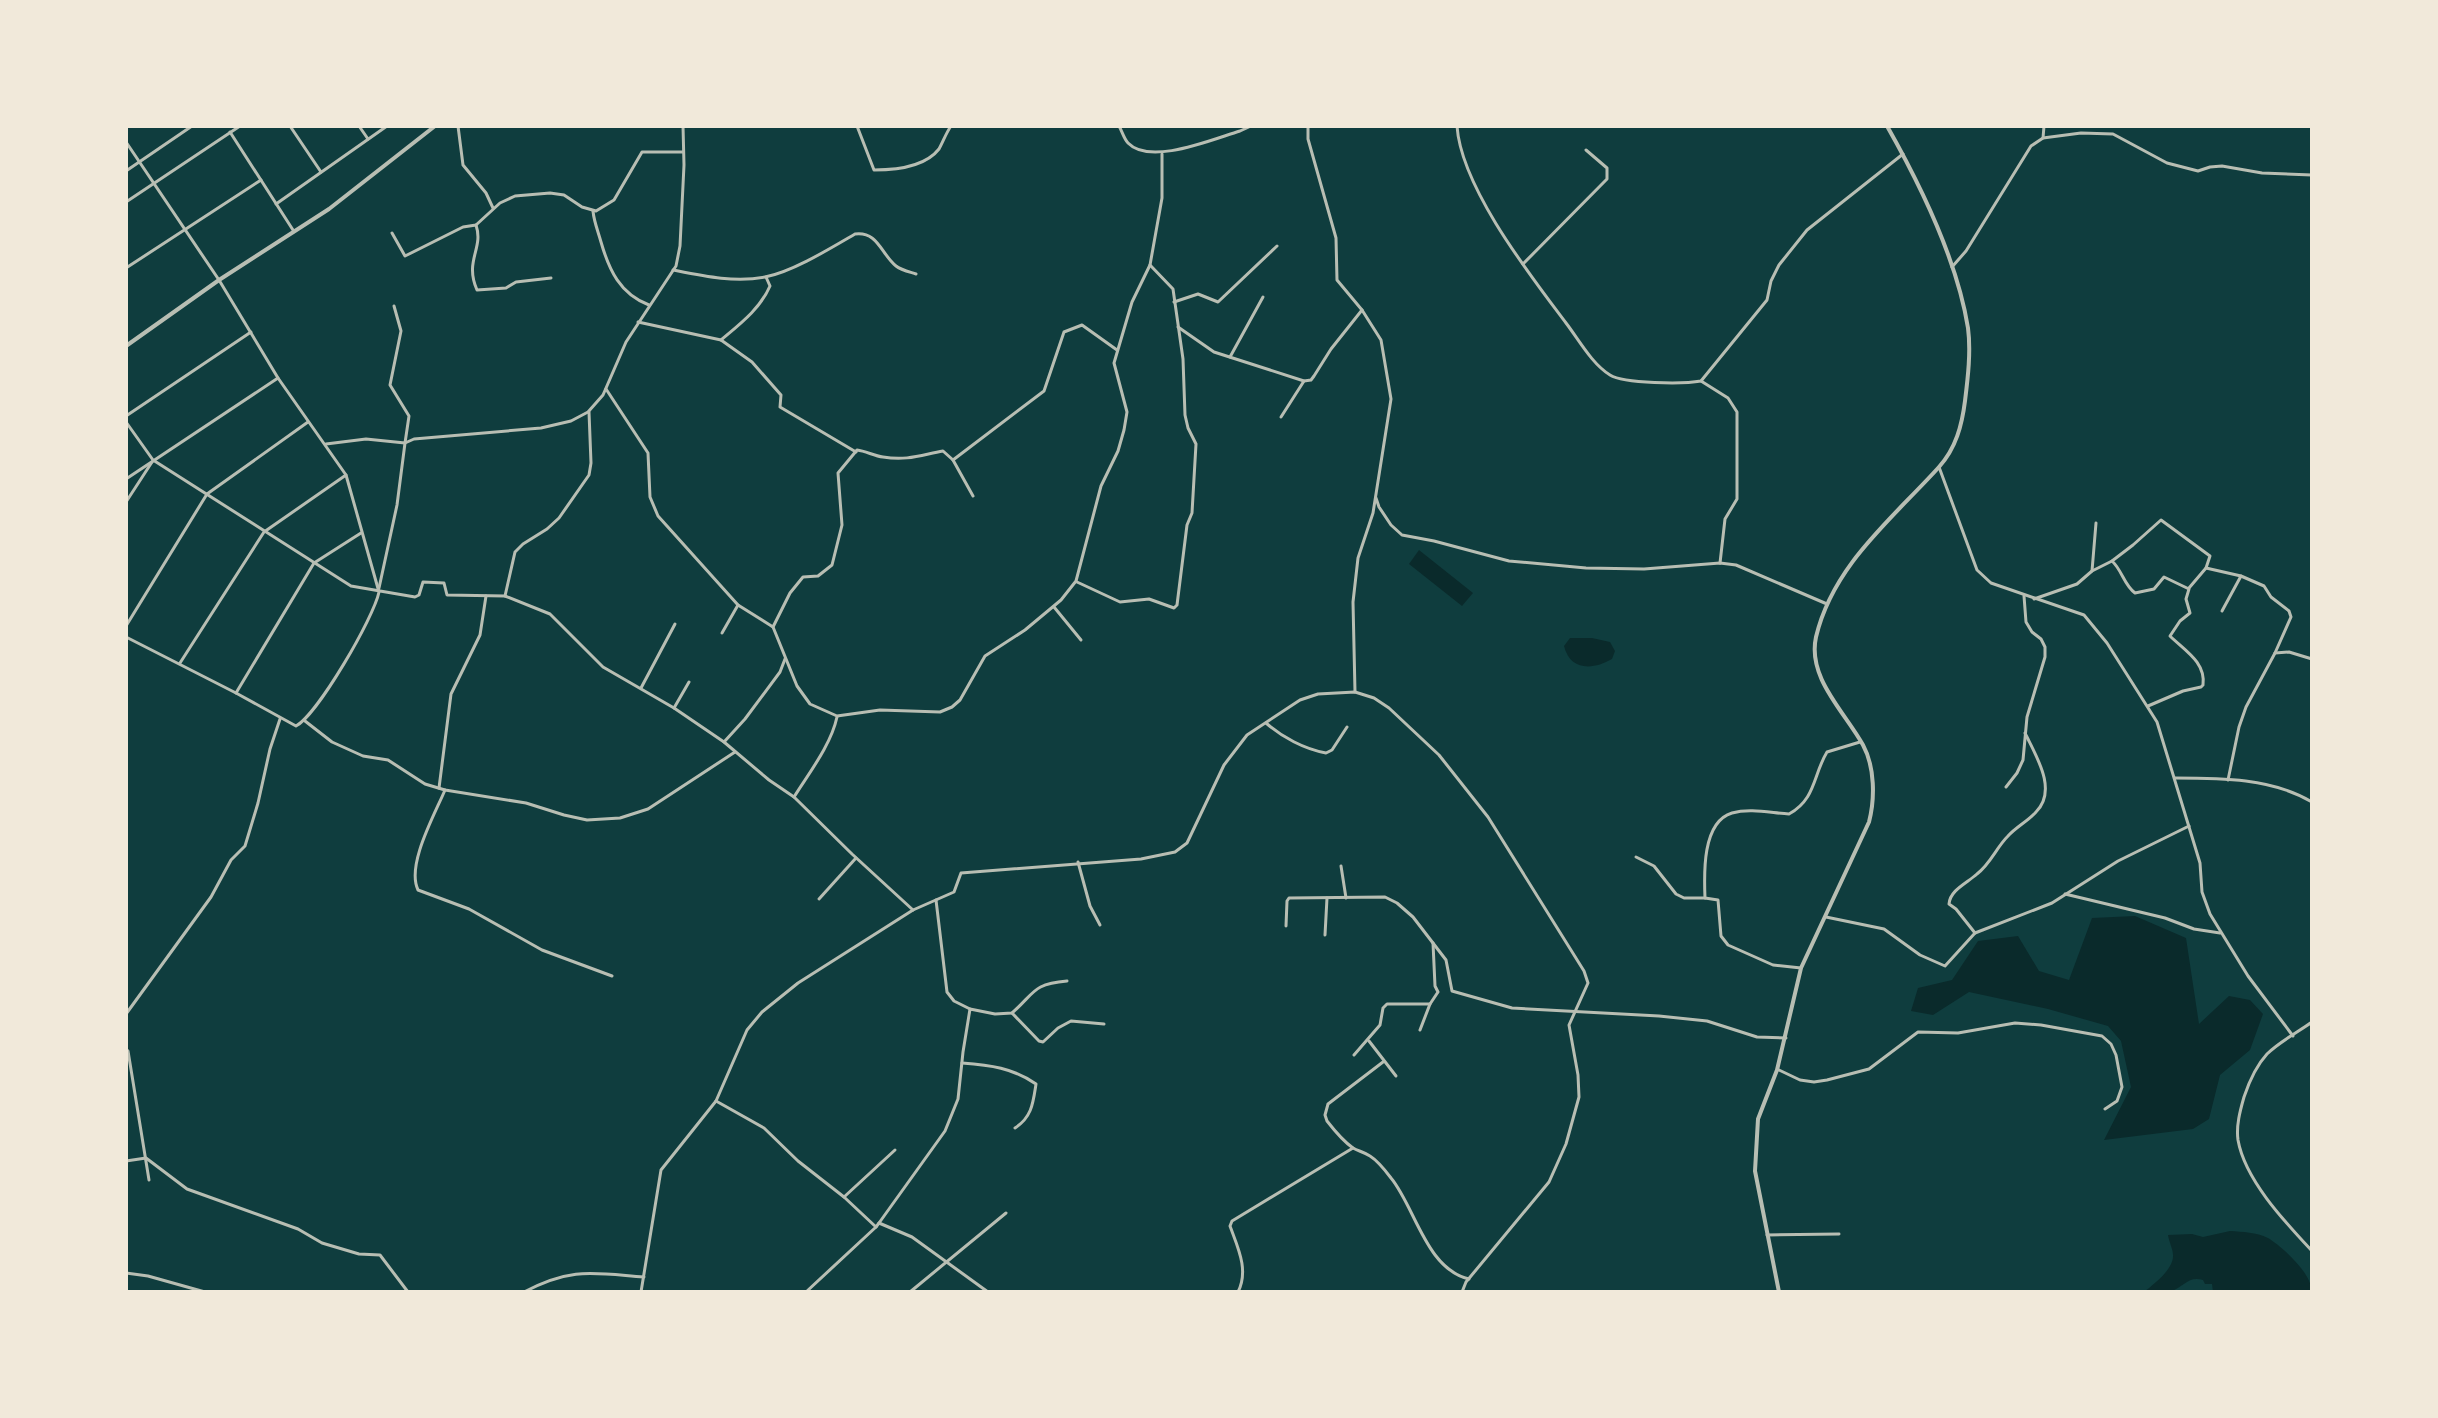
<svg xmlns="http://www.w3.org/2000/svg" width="2438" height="1418" font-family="'PT Sans',sans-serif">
<rect width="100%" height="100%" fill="#0f3d3e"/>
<!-- water -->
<g fill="#0a2a2b">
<path d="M1419 550 1473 593 1462 606 1409 564Z"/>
<path d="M1570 638H1592L1610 642 1615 651 1612 659C1593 670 1570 671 1564 646Z"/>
<path d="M2135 916 2186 938 2199 1024 2229 996 2250 1000 2263 1014 2250 1050 2220 1075 2209 1119 2193 1129 2104 1140 2131 1087 2121 1041 2108 1026 2048 1009 1969 992 1933 1015 1911 1011 1918 988 1952 980 1978 941 2018 936 2039 971 2069 980 2092 918Z"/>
<path d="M2230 1231C2243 1232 2256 1232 2268 1238 2283 1247 2312 1274 2312 1292H2213L2212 1284H2205L2203 1280C2188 1276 2185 1286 2172 1291 2165 1294 2152 1292 2144 1292 2154 1284 2174 1269 2173 1255 2173 1249 2169 1242 2168 1235L2192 1234 2203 1237Z"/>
</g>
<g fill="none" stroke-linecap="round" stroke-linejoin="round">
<!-- minor -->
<g stroke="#b8beb3" stroke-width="3">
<path d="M290 126 321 172"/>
<path d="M359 126 368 139"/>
<path d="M458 126 463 165 486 193 493 208"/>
<path d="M857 126 874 170C895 170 925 167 939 149 943 142 946 133 951 126"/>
<path d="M1119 126C1122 131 1124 139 1128 143 1150 166 1213 139 1240 131L1251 126"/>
<path d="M1308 126V139L1336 238 1337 280 1362 310 1381 340 1391 399 1373 513 1358 558 1353 602 1355 692"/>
<path d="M1457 126C1461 187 1530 275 1566 323 1579 340 1592 364 1610 375 1624 384 1684 384 1701 381L1767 300 1771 281 1779 265 1807 230 1903 154"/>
<path d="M1683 126H1696"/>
<path d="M230 132 293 230"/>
<path d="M2043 138 2044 126"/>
<path d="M126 142 219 280 278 378 346 475 379 592C374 617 318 714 296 726L236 693 126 637"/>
<path d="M126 171 192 126"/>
<path d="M126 202 240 126"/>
<path d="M276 204 387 126"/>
<path d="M593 211C594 222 598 231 601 242 609 270 620 294 649 305"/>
<path d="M476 225C484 249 464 260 477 290L506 288 516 282 551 278"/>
<path d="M392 233 405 256 463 227 476 225 500 203 515 196 550 193 564 195 582 207 596 211 614 200 642 152H683"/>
<path d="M1523 264 1607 179V168L1586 150"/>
<path d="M1952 267 1966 251 2031 146 2043 138 2081 133 2113 134 2167 163 2198 171 2210 167 2222 166 2262 173 2312 175"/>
<path d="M126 268 261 180"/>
<path d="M673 270C703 276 735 283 765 277 792 272 831 248 855 234 878 231 881 254 896 266 901 270 910 272 916 274"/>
<path d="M1174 302 1198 294 1218 302 1277 246"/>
<path d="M638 322 721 340 752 362 781 395 780 407 856 452"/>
<path d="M1178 327 1214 352 1304 381 1311 380 1314 376 1331 349 1362 310"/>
<path d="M721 340C740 324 760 309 770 286L766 277"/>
<path d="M1230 357 1263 297"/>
<path d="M1701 381 1728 398 1737 412V499L1725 519 1720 563"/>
<path d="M606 389 648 453 650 497 658 516 738 605 773 627 790 593 803 577 818 576 832 565 842 525 838 473 857 450C866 451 874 456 883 457 907 461 921 455 943 451L953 460 973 496"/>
<path d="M126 416 251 332"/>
<path d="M1281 417 1304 381"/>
<path d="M126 422 153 460 351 586 415 597 419 595 423 582 444 583 447 595 505 596 550 614 603 667 674 708"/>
<path d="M326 444 366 439 405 443 409 416 390 385 401 331 394 306"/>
<path d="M953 460 1044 391 1064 332 1082 325 1117 350"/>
<path d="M1939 467 1977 570 1991 583 2084 615 2107 643 2157 722 2200 863 2202 892 2210 914 2248 976 2293 1036"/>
<path d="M126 479 278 378"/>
<path d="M1376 498 1379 507 1391 525 1402 535 1434 541 1509 561 1586 568 1644 569 1720 563 1736 565 1827 604"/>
<path d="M126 502 152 462"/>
<path d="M2112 561C2122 570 2124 585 2135 593L2154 589 2164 577 2189 589 2186 599 2190 613 2180 621 2170 636C2184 650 2206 662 2203 685L2201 687 2183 691 2148 706"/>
<path d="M2206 568 2241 576 2264 586 2271 597 2289 611 2291 617 2275 653 2246 707 2239 727 2228 780"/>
<path d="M2092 571 2096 523"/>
<path d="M1077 582 1120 602 1149 599 1174 608 1177 605 1187 525 1192 513 1196 444 1188 428 1185 415 1183 359 1173 289 1150 265"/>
<path d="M379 588 397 505 405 443 414 439 541 428 571 421 588 412 603 395 626 342 676 266 680 246 684 165 683 126"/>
<path d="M505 596 515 552 523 544 547 529 559 518 589 475 591 463 589 412"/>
<path d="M2034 599 2077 584 2092 571 2112 561 2133 545 2161 520 2210 556 2206 568 2189 588"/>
<path d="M1054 607 1081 640"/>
<path d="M2222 611 2241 576"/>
<path d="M126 626 207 494 308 422"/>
<path d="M773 627 797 686 810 704 837 716 880 710 940 712 952 707 960 700 985 656 1025 630 1061 600 1076 581 1101 486 1118 451 1124 430 1127 412 1114 363 1132 302 1150 265 1162 198V154"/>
<path d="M722 633 738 605"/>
<path d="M2275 653 2289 652 2312 659"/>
<path d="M180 663 264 532 346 475"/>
<path d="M689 682 674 708 724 742 769 780 794 797 852 854 913 910"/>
<path d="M641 688 675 624"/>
<path d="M236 693 314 563 361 533"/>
<path d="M305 721 332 742 363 756 388 760 425 784 445 790 526 803 564 815 587 820 620 818 648 809 735 752"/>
<path d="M1266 723C1282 737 1304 749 1326 753L1332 750 1347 727"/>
<path d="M724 742 745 719 780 672 785 659"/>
<path d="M2175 778C2221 778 2272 778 2312 802"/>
<path d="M2006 787 2017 773 2023 760 2027 717 2045 657V647L2041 639 2032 632 2026 622 2024 596"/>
<path d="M439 788 451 694 480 635 486 596"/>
<path d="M445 790C435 814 406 865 418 890L469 909 542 950 612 976"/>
<path d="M794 797C809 773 831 745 837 717"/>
<path d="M1636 857 1654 866 1676 894 1684 898H1705"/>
<path d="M1078 862 1090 906 1100 925"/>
<path d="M1341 866 1346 898"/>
<path d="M2065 894 2165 918 2194 929 2220 933"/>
<path d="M819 899 856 858"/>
<path d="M936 900 947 992 954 1001 970 1009"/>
<path d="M1826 917 1884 929 1920 955 1945 966 1975 933 2052 903 2118 861 2189 826"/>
<path d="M1286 926 1287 901 1289 898 1385 897 1397 903 1413 917 1446 960 1452 991 1512 1008 1659 1016 1707 1021 1757 1037 1786 1038"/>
<path d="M1975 933 1956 909 1949 904C1950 890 1967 883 1977 874 1991 863 1996 848 2008 836 2016 827 2028 821 2036 812 2058 790 2036 756 2025 733"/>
<path d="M1325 935 1327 898"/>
<path d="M1801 968 1773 965 1728 945 1721 936 1718 900 1705 898C1704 874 1702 822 1732 813 1750 808 1771 813 1789 814 1816 799 1813 775 1827 752L1860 742"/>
<path d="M1012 1013 1039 1041 1043 1042 1058 1028 1071 1021 1104 1024"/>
<path d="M126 1014 211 897 231 860 245 846 258 803 270 749 280 719"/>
<path d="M2312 1022C2298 1032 2279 1042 2267 1054 2256 1066 2249 1082 2244 1097 2240 1111 2236 1126 2238 1140 2245 1180 2285 1222 2312 1251"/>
<path d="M1420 1030 1430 1004 1438 992 1435 986 1433 943"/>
<path d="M1369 1041 1396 1076"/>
<path d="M126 1049 128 1051 149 1180"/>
<path d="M1354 1055 1380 1025 1383 1008 1387 1004H1430"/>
<path d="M1383 1062 1328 1104 1325 1115 1327 1121C1334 1130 1343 1141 1353 1148 1358 1151 1364 1152 1370 1156 1378 1161 1385 1170 1391 1178 1415 1207 1426 1269 1469 1279"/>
<path d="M962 1063C990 1065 1013 1068 1036 1084 1033 1103 1032 1117 1015 1128"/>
<path d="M1779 1070 1800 1080 1814 1082 1827 1080 1869 1069 1918 1032 1958 1033 2015 1023 2041 1025 2102 1036 2111 1044 2116 1055 2122 1087 2117 1101 2105 1109"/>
<path d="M716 1101 764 1128 798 1161 844 1197 876 1227 879 1223 912 1237 988 1292"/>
<path d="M126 1161 146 1158 187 1189 298 1229 322 1243 359 1254 380 1255 408 1292"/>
<path d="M844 1197 895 1150"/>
<path d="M879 1223 945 1131 958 1099 963 1052 970 1009 995 1014 1012 1013C1035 993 1032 984 1067 981"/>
<path d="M1767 1235 1839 1234"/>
<path d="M126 1273 148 1276 205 1292"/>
<path d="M524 1292C572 1267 592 1273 644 1277"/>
<path d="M641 1292 661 1170 716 1101 747 1030 762 1012 798 983 913 910 954 892 961 873 1141 859 1175 852 1187 843 1224 765 1247 735 1300 700 1318 694 1355 692 1374 698 1389 708 1439 755 1488 817 1584 971 1588 983 1569 1025 1578 1075 1579 1097 1566 1144 1549 1182 1466 1282 1462 1292"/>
<path d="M806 1292 876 1227"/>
<path d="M910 1292 1006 1213"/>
<path d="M1238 1292C1249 1270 1238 1248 1230 1226L1232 1221 1353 1148"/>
</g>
<!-- tertiary -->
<g stroke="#b8beb3" stroke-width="4">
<path d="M126 346 219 280 329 209 435 126"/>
<path d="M1779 1292 1755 1171 1758 1119 1777 1070 1801 968 1869 822C1875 799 1875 767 1863 745 1845 712 1807 678 1816 637 1833 565 1892 519 1939 467 1956 448 1962 425 1965 401 1968 377 1971 351 1968 328 1957 259 1921 186 1887 126"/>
</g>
</g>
<!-- border -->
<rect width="2438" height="1418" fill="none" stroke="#f1e9da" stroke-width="256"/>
</svg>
